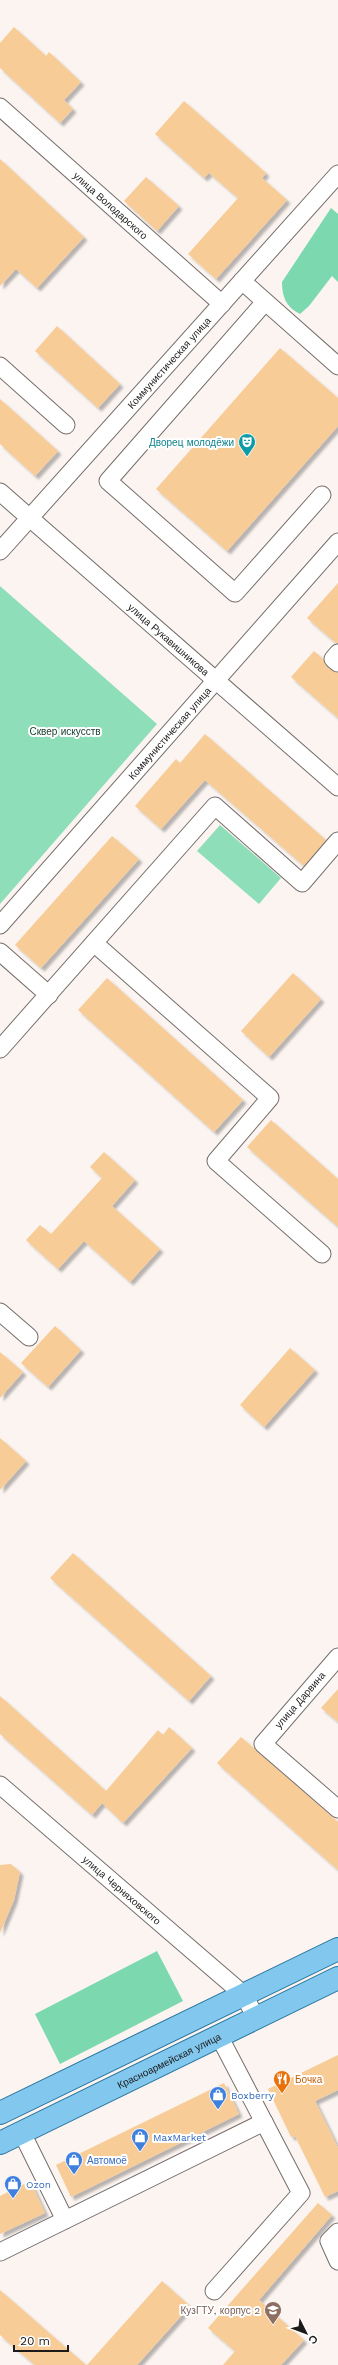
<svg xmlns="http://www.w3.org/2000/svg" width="338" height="2365" font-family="'Work Sans',sans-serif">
<defs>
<filter id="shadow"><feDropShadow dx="3.5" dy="3.5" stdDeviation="1" flood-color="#0004"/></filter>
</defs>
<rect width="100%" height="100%" fill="#fbf4f0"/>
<!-- green -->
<g fill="#8edeb9">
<path d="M0 586 157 724 0 904Z"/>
<path d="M220 825 281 878 259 904 197 851Z"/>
</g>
<!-- forest -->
<g fill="#7bd8af">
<path d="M331 208 338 214V282L332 276 309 306 300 314C286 307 282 297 282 282Z"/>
<path d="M157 1951 183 2001 60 2064 35 2014Z"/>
</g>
<!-- building -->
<g fill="#f8cc96" filter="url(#shadow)">
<path d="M14 27 46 56 49 52 81 82 64 100 73 109 60 123 0 68V43Z"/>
<path d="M184 101 266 173 262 178 287 200 216 279 188 254 238 198 209 173 204 178 155 134Z"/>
<path d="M0 159 84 237 37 288 16 269 0 286Z"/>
<path d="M146 177 179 206 157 231 124 201Z"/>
<path d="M57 326 120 384 98 408 35 351Z"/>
<path d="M280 348 338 398V426L227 551 156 489Z"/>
<path d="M0 399 58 451 35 476 0 444Z"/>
<path d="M338 583V643H336L307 618Z"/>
<path d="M314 651 323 659 327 667 338 673V718L291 677Z"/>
<path d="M205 734 326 840 304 866 205 780 161 829 135 806 176 759 180 763Z"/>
<path d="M112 836 139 859 41 968 15 945Z"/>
<path d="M293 973 321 999 269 1057 241 1031Z"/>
<path d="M107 978 243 1100 214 1132 78 1010Z"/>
<path d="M271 1120 338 1179V1227L247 1147Z"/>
<path d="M104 1152 135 1180 112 1206 160 1249 130 1282 84 1241 58 1269 26 1240 40 1225 51 1234 102 1178 90 1167Z"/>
<path d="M55 1326 81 1350 48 1387 21 1363Z"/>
<path d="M290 1348 315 1370 264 1427 240 1405Z"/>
<path d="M0 1352 23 1372 0 1398Z"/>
<path d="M0 1438 26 1461 0 1490Z"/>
<path d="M73 1553 211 1676 189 1701 50 1578Z"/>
<path d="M338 1689V1722L321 1708Z"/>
<path d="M0 1696 106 1791 158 1730 163 1735 169 1727 192 1748 123 1823 102 1803 92 1815 0 1734Z"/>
<path d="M241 1737 338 1822V1870L217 1763Z"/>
<path d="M11 1864 20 1872 14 1900 0 1933V1865Z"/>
<path d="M338 2055V2090L315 2101 338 2148V2191L325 2197 295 2136 291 2137 268 2089Z"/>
<path d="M224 2083 239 2114 71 2197 56 2165Z"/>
<path d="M30 2181 45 2213 0 2234V2196Z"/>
<path d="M318 2203 332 2215 259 2300 304 2340 281 2365H223L235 2351 208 2328Z"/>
<path d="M162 2281 190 2306 137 2365H87Z"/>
<path d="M0 2290 86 2365H35L0 2335Z"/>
</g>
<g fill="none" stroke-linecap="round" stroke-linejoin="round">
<defs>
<g id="minor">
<path id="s1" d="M0 107 222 304"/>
<path d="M242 281 338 366"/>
<path d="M265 302 108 481 235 593 322 495"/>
<path d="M0 366 66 425"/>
<path id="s2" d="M0 492 338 787"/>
<path id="s3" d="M0 551 338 174"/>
<path d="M338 653 333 659 338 663"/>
<path id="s4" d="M0 925 338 542"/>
<path d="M94 943 270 1098 216 1161 322 1254"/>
<path d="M0 952 49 995"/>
<path d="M0 1049 215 806 302 883 338 841"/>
<path d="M0 1312 29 1337"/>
<path d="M338 1657 263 1744 338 1809"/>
<path id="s5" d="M0 1785 244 1995 256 2018"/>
<path d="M22 2133 65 2220"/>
<path d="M338 2232 329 2241 338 2261"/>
<path d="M0 2252 264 2122"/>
<path d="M214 2291 301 2193 219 2036"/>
</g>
<g id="major">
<path d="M0 2113 338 1949"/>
<path id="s6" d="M0 2143 338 1978"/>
</g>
</defs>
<!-- minor casing -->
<use href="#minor" stroke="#756e6b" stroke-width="19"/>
<!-- major casing -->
<use href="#major" stroke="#27739c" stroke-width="24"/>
<!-- minor -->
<use href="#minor" stroke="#fff" stroke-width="17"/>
<!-- major -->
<use href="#major" stroke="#81c7ee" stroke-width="22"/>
</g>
<!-- icons -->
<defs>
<symbol id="theatre-pin" viewBox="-11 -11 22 30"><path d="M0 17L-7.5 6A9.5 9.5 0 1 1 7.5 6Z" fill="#0f9aa8" stroke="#fff"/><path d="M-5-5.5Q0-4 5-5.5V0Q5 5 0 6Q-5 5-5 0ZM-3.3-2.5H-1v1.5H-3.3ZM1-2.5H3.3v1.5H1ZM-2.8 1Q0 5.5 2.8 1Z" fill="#fff"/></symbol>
<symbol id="restaurant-pin" viewBox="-11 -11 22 30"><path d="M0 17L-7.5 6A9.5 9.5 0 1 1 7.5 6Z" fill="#e8710a" stroke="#fff"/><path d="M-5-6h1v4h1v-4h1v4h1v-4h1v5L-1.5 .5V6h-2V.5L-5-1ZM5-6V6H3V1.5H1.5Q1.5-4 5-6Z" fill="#fff"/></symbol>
<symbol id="shop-pin" viewBox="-11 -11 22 30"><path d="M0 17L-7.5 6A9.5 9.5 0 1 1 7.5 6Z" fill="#3f7fe0" stroke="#fff"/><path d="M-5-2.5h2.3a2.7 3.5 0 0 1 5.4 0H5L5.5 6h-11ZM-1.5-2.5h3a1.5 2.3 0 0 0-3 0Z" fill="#fff"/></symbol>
<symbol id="university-pin" viewBox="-11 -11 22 30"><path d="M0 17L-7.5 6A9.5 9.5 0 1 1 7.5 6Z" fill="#8d6e63" stroke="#fff"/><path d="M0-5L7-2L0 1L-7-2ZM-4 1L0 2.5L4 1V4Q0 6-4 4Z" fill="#fff"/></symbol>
</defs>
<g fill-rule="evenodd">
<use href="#theatre-pin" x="237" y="432" width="20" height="27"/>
<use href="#restaurant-pin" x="272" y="2069" width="20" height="27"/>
<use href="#shop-pin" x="208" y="2085" width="20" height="27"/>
<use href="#shop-pin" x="130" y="2127" width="20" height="27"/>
<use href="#shop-pin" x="64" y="2150" width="20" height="27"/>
<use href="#shop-pin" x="3" y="2174" width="20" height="27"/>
<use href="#university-pin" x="263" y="2300" width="20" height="27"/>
</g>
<g text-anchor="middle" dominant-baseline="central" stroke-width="4" stroke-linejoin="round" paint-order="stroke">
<!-- street labels -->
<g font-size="10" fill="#1d1b19" stroke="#fff">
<text stroke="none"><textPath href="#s1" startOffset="148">улица Володарского</textPath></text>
<text stroke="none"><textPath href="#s3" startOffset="253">Коммунистическая улица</textPath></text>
<text stroke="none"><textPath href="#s2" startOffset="224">улица Рукавишникова</textPath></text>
<text stroke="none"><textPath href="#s4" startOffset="256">Коммунистическая улица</textPath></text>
<text transform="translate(300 1700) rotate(-49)">улица Дарвина</text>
<text stroke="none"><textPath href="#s5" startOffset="161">улица Черняховского</textPath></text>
<text stroke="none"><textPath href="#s6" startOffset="188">Красноармейская улица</textPath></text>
</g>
<!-- culture labels -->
<g font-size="10" fill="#0d838f" stroke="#fff" text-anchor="end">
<text x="234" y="442">Дворец молодёжи</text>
</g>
<!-- park labels -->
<g font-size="10" fill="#18402f" stroke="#fff">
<text x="65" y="731">Сквер искусств</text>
</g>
<!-- food labels -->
<g font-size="10" fill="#c56008" stroke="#fff" text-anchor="start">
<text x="295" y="2079">Бочка</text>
</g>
<!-- shop labels -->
<g font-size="10" fill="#366cbe" stroke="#fff" text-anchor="start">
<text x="231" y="2095">Boxberry</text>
<text x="153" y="2137">MaxMarket</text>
<text x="87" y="2160">Автомоё</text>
<text x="26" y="2184">Ozon</text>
</g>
<!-- education labels -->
<g font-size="10" fill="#785e54" stroke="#fff" text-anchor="end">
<text x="260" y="2310">КузГТУ, корпус 2</text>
</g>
</g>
<!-- north arrow -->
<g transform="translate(306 2333) rotate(132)" stroke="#ffffff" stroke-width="3" paint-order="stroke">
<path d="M0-3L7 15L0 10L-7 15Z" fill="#1d1b19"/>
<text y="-6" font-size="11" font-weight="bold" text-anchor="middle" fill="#1d1b19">С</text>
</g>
<!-- scale -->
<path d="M14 2345v6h54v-6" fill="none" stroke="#1d1b19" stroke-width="2"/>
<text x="20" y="2345" font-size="12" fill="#1d1b19" stroke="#ffffff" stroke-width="3" paint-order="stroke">20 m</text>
</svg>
